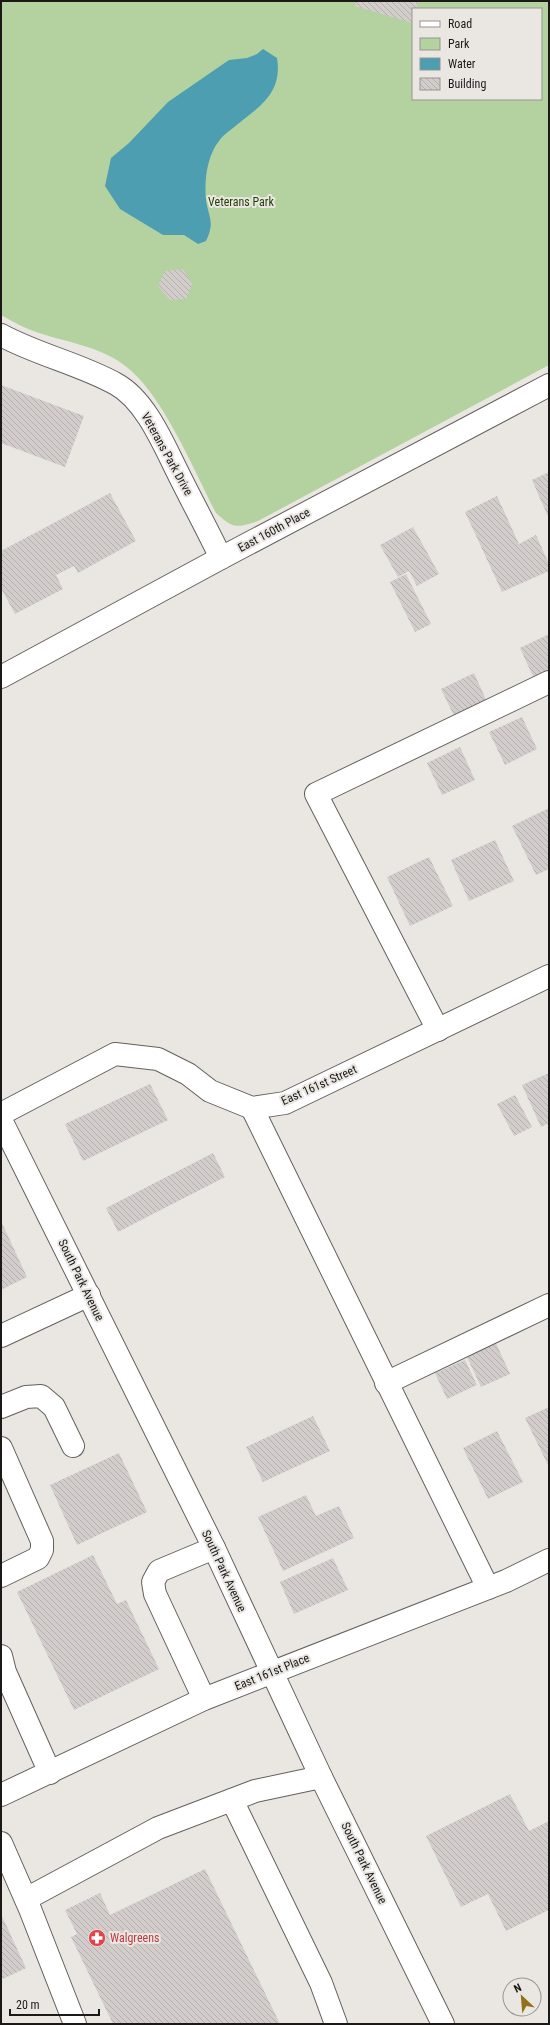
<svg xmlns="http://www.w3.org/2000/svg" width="550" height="2025" font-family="'Roboto Condensed',sans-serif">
<defs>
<pattern id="building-back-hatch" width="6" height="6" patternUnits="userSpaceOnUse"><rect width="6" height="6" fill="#d2cdcb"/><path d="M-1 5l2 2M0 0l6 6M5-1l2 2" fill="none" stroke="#b4afae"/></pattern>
</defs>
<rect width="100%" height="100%" fill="#eae7e3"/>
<!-- green -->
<path fill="#b3d2a0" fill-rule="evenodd" d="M1 1H549V365L258 521C236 528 234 529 216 513 194 471 162 392 124 365 99 346 65 342 36 332 24 328 12 321 1 315ZM413 9H541V99H413Z"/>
<!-- water -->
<path fill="#4c9eb0" d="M263 49 277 58C283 95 257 108 233 128 228 132 222 136 219 141 207 156 204 181 206 200 209 219 215 222 206 241L198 244 184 235H163L120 209 105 186 111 158 129 143 168 102 229 60 247 58 257 54Z"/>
<!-- building -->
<g fill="url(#building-back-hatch)">
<path d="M356 1H419L416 9H413L412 23 355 6Z"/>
<path d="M183 269 192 284 186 299 170 300 158 286 165 271Z"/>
<path d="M1 385 84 416 65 467 1 443Z"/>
<path d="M549 472V519L532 480Z"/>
<path d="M110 493 136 541 78 573 74 566 56 575 63 589 15 614 1 588V551Z"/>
<path d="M497 496 519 544 536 535 549 564V571L502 592 465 512Z"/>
<path d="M413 527 439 574 417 586 409 571 398 577 380 545Z"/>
<path d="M406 574 431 624 415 632 390 582Z"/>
<path d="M549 634V674L535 681 520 648Z"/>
<path d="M474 673 489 706 457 722 441 689Z"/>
<path d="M522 717 537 749 505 765 489 732Z"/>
<path d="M460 747 475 780 442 795 427 763Z"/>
<path d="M549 808V869L536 875 512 826Z"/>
<path d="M495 840 514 881 469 901 451 860Z"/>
<path d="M429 857 453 906 410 926 387 877Z"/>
<path d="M549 1073V1123L541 1127 522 1085Z"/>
<path d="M150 1084 168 1120 83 1161 65 1124Z"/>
<path d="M515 1095 532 1127 514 1136 497 1104Z"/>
<path d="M213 1153 225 1177 118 1232 106 1208Z"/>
<path d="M1 1221 27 1277 1 1290Z"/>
<path d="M496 1343 510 1374 481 1387 467 1357Z"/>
<path d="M465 1360 477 1385 447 1399 435 1373Z"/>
<path d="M549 1407V1467L525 1418Z"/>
<path d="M313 1416 330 1451 263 1482 246 1447Z"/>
<path d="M497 1431 523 1482 488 1499 463 1448Z"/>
<path d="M119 1453 147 1512 77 1545 50 1485Z"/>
<path d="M306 1495 316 1516 339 1506 354 1538 283 1571 258 1517Z"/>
<path d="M93 1555 117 1604 126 1600 159 1669 74 1710 17 1592Z"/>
<path d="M333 1558 348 1590 294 1614 280 1582Z"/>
<path d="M510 1794 529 1831 549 1821V1910L506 1931 488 1894 461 1907 426 1836Z"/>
<path d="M205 1869 280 2024H113L71 1937 77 1934 65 1910 100 1893 110 1915Z"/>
<path d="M1 1914 26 1968 3 1979 1 1975Z"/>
</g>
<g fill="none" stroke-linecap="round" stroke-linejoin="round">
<defs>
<g id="minor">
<path d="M1 335C38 355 80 364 116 384 147 401 165 448 181 479 194 505 208 531 221 558"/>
<path d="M1 677 221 558 549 385"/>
<path d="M438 1030 316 794 549 682"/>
<path d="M252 1108 488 1588"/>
<path d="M1 1114 115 1054 158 1059 188 1074 210 1091 252 1108 285 1103 549 976"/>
<path d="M1 1120 214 1548 321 1777 443 2024"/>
<path d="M1 1336 89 1295"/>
<path d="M386 1383 549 1305"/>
<path d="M1 1407 26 1397 41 1396 54 1407 73 1446"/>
<path d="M1 1448 42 1541V1550L38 1558 1 1576"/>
<path d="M1 1656 5 1672 50 1773"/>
<path d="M204 1699 155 1594 153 1582 159 1571 214 1548"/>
<path d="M1 1795 204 1699 506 1581 549 1560"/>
<path d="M232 1800 321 1983 336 2024"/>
<path d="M1 1843 30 1909 75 2024"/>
<path d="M26 1899 158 1828 255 1791 321 1777"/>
</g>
</defs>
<!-- minor casing -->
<use href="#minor" stroke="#63605d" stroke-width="24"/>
<!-- minor -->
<use href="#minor" stroke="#fff" stroke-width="22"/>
</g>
<!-- icons -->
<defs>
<symbol id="pharmacy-disc" viewBox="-11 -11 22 22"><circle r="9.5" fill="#e0444e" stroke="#eae7e3"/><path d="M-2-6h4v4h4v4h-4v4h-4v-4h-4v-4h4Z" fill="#fff"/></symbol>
</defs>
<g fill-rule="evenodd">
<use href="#pharmacy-disc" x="87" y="1928" width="20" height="20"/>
</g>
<g text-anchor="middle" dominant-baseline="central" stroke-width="4" stroke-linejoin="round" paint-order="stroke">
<!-- park labels -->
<g font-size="12" fill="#1e3c01" stroke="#eae7e3">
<text x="241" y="202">Veterans Park</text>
</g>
<!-- street labels -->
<g font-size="12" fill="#1a1917" stroke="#eae7e3">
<text transform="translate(167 454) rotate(61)">Veterans Park Drive</text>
<text transform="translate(274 530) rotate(-28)">East 160th Place</text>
<text transform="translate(319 1085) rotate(-24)">East 161st Street</text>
<text transform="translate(81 1280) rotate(64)">South Park Avenue</text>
<text transform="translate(224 1571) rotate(65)">South Park Avenue</text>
<text transform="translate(272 1672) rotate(-22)">East 161st Place</text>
<text transform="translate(364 1863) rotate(64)">South Park Avenue</text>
</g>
<!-- health labels -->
<g font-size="12" fill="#be3a42" stroke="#eae7e3" text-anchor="start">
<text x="110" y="1938">Walgreens</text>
</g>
</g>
<!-- border -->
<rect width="550" height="2025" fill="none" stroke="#1a1917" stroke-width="4"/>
<!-- legend -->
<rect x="412" y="8" width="130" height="92" fill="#eae7e3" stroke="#979591"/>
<rect x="420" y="21" width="20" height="6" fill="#ffffff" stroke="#979591"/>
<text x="448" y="28" font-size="12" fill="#1a1917">Road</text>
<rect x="420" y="38" width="20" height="12" fill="#b3d2a0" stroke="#979591"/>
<text x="448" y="48" font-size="12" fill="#1a1917">Park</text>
<rect x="420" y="58" width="20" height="12" fill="#4c9eb0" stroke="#979591"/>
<text x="448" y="68" font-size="12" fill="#1a1917">Water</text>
<rect x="420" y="78" width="20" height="12" fill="url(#building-back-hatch)" stroke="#979591"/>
<text x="448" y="88" font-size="12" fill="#1a1917">Building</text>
<!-- north arrow -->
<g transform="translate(522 1997) rotate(334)"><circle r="19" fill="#eae7e3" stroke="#979591"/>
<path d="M0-3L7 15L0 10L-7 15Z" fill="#927118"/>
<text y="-6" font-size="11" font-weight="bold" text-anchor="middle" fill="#1a1917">N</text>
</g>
<!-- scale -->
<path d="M10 2009v6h89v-6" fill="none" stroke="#1a1917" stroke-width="2"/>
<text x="16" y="2009" font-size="12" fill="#1a1917" stroke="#eae7e3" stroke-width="3" paint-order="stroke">20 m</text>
</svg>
